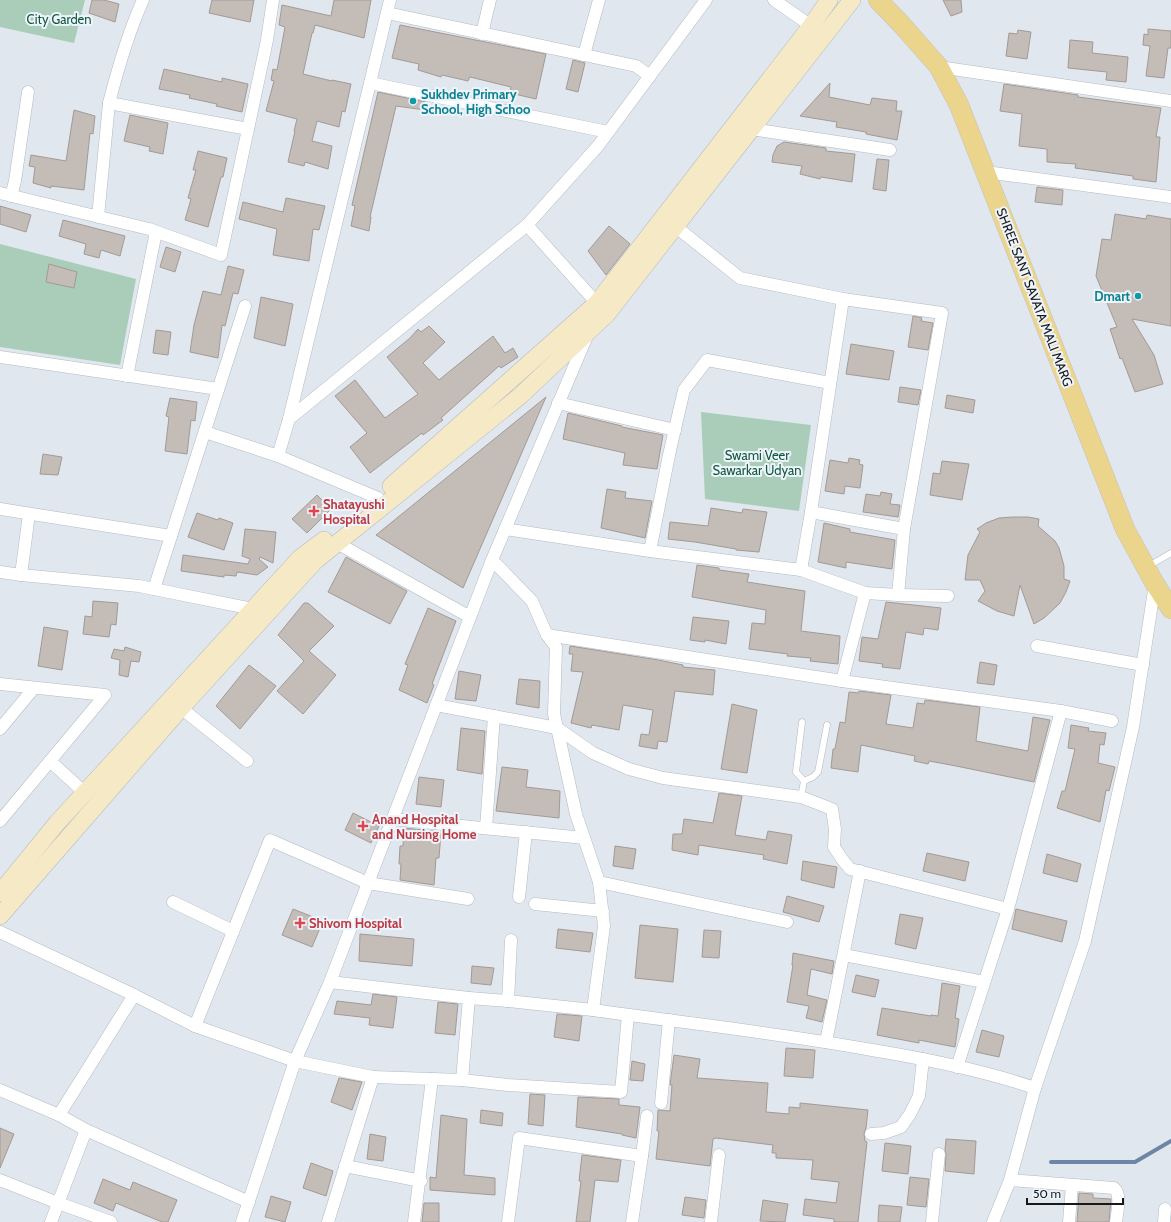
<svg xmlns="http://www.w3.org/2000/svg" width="1171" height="1222" font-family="Cabin,sans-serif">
<rect width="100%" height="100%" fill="#e0e7ee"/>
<!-- green -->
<g fill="#aacdba">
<path d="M0 0H85L74 43 0 27Z"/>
<path d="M0 244 136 279 120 365 0 347Z"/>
<path d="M701 412 811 425 799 511 705 499Z"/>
</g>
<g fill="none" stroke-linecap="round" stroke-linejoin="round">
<!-- stream -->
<path stroke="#6d86a6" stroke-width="4" d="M1051 1162H1135L1171 1141"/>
</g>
<!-- building -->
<g fill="#c4bcb7" stroke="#a29a95">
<path d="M92 0H104L119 4 115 22 89 13Z"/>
<path d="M212 0H254L250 22 209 13Z"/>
<path d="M334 0H371L364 38 315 25 313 33H312L303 74 332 81V80L351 84 345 112 342 111 339 127 317 121 312 141 332 146 328 169 305 162 304 166 288 162 295 131H294L297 119 266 111 274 81 271 80 273 69 277 70 285 27 279 25 282 5 331 16Z"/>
<path d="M943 0H961L962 12 951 16Z"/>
<path d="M400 25 546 54 536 99 510 93 511 87 470 77 468 81 442 75 441 77 418 70 419 64 392 58Z"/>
<path d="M1148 29 1171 31V48H1168L1164 78 1146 76 1150 46 1143 45 1144 34 1148 35Z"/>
<path d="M1018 30 1031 32 1027 59 1006 56 1009 33 1017 34Z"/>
<path d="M1070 40 1093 42 1092 53 1128 57 1126 82 1106 80 1107 72 1068 68Z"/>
<path d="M573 60 585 63 578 92 566 89Z"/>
<path d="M164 69 222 82V78L248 84 242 112 216 106 217 104 189 98 190 95 159 89Z"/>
<path d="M830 83 829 97 870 105 872 98 897 101 896 111H902L897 140 866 134V132L836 127 837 122 800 116Z"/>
<path d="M1004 84 1078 95V97L1161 108 1156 137H1160L1156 182 1133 179V176L1075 168 1076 164 1047 162V149L1019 146 1022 114 1000 111Z"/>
<path d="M378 92 426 102 425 110 396 106 370 217H371L369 231 351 226 355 206 352 205Z"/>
<path d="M74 110 95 116 93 134 90 133 84 190 51 186V188L33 183 35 167 29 166 31 155 66 161Z"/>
<path d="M130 115 168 123 163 154 149 151 150 147 124 141Z"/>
<path d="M784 142 826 148V151L855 154 852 182 821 177 820 179 800 174 802 166 772 162 773 155 777 146Z"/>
<path d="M198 151 227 158 223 177H221L208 227 185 220 191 199 188 198 196 170H193Z"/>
<path d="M877 159 889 160 886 191 873 189Z"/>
<path d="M1037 187 1063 190 1062 205 1035 202Z"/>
<path d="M286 198 325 206 319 230 313 229 309 261 273 255 277 229 239 219 243 202 283 212Z"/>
<path d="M0 206 31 215 26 232 0 224Z"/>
<path d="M1115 214 1146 219 1147 215 1171 219V326L1132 319 1154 355 1163 384 1135 392 1122 358 1120 359 1110 329 1117 327 1096 276 1102 239 1111 240Z"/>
<path d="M63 220 125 236 120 256 101 250 99 258 84 254 86 244 59 236Z"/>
<path d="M609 226 630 244 606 275 588 251Z"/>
<path d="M166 247 181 252 175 272 160 267Z"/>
<path d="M49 264 77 272 74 288 46 282Z"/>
<path d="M228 266 244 270 238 294 233 293 225 326 222 325 218 358 190 352 194 325 203 291 221 295Z"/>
<path d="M261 297 293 304 285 346 254 338Z"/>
<path d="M913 316 922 318 921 321 933 323 928 350 908 347Z"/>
<path d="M429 326 445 342 423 363 439 380 493 336 505 353 513 348 518 357 501 368 499 366 441 418 443 420 423 435 422 433 370 473 350 447 367 433 335 396 355 380 385 418 418 394 387 357 410 338 418 329 421 332Z"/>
<path d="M156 330 171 332 168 355 153 353Z"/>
<path d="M851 344 894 351 889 380 846 374Z"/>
<path d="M900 387 921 390 918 405 898 402Z"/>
<path d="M947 395 975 400 973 413 945 408Z"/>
<path d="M546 397 463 588 376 535Z"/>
<path d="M170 398 197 402 195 421 191 420 187 454 165 451 169 417 166 416Z"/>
<path d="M568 413 622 426V427L663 435 657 469 623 465 625 453 563 439Z"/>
<path d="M43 454 62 457 58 475 40 474Z"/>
<path d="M849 458 860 460 859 464 863 465 860 488 845 486 844 494 825 491 830 460 848 463Z"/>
<path d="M942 461 969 464 962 500 930 495 933 473 940 474Z"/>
<path d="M607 489 626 492 625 498 652 501 645 538 601 528Z"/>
<path d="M881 492 892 494 890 504 900 505 898 517 863 512 866 494 880 496Z"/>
<path d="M317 495 331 509 307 533 292 519Z"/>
<path d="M711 508 742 513 743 509 767 512 759 552 736 550V549L695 542 668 539 670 522 708 526Z"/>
<path d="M197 513 218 520 219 518 233 523 224 550 188 537Z"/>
<path d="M1013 517H1028L1039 519 1038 526 1055 541 1059 548 1064 566V579L1070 581 1066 592 1060 603 1044 618 1034 624 1020 585 1014 616 997 611 978 601 985 591 980 580H965L968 555 980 532 977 529 986 523 999 518Z"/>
<path d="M824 523 850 529V532L895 540 892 569 846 562V568L818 562Z"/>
<path d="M245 529 276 532 273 563 260 557 259 559 268 567 257 575 237 572 236 576 224 575V577L181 571 183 555 248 564 250 559 242 556Z"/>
<path d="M346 557 407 591 390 624 328 592Z"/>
<path d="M697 565 719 568V570L749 574 747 582 805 591 801 631 840 636 838 664 810 661 811 658 787 656 788 654 749 649 752 623 765 624 766 610 692 597Z"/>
<path d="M93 601 118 603 116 625 111 624 109 637 83 634 85 616 92 617Z"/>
<path d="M886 602 941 608 938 630 924 628 923 635 906 632 900 669 882 667 883 664 859 661 862 637 878 639Z"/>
<path d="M304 603H308L334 626 309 651 336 675 303 714 277 691 304 661 278 635Z"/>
<path d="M428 608 456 621 432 684 434 685 427 703 399 690 408 665 405 664Z"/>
<path d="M693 617 729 621 726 644 705 640V642L690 640Z"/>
<path d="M44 627 68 631 62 670 38 666Z"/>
<path d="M570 646 658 660 683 665V667L715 670 713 695 675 691 667 742 658 741 657 749 639 746 641 734 649 735 653 710 623 705 619 730 592 725 591 728 571 723 583 672 571 671 573 654H569Z"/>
<path d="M125 647 141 652 139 662 131 661 128 677 119 675 120 660 111 658 114 649 124 651Z"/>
<path d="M980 662 997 665 994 685 977 683Z"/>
<path d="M249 665 276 686 240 729 216 706Z"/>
<path d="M459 671 481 675 476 701 455 699Z"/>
<path d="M519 679 540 681 539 708 516 704Z"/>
<path d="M859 691 891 695 886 724 913 728 917 703 924 704 925 700 980 707 976 741 1028 751 1033 717 1050 720 1034 782 956 766 929 761 928 764 914 761 915 756 861 745 858 772 831 768 833 749H835L840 722 845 723 849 692 858 693Z"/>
<path d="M732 704 757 710 747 773 721 769Z"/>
<path d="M1071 725 1089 728 1088 731 1106 733 1104 745 1100 744 1098 763 1115 767 1109 791 1106 790 1100 822 1057 808 1062 791H1065L1075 749 1068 748Z"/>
<path d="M461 728 485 731 482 774 457 770Z"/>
<path d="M502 767 528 770 526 787 560 791 559 818 496 811Z"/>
<path d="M419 777 444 780 441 807 416 804Z"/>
<path d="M719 793 742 796 735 835 766 840 768 831 792 835 787 864 763 859 764 855 699 845 698 855 672 850 673 834H682L684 819 713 823Z"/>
<path d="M353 813 379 826 371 843 345 830Z"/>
<path d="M404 828 441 832 439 858H436L434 885 400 880 401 864H399L400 846H403Z"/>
<path d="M615 846 636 849 633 869 613 866Z"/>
<path d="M927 853 969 862 965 881 923 871Z"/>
<path d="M1047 854 1081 864 1077 882 1043 873Z"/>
<path d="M803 861 837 867 834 888 801 880Z"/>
<path d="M787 896 824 906 819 922 783 912Z"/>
<path d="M293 909 323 921 312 947 282 935Z"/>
<path d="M1016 909 1067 921 1062 942 1012 929Z"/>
<path d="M900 914 923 918 916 949 895 944Z"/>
<path d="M640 925 678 929 673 982 635 978Z"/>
<path d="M558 929 593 933 590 952 556 948Z"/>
<path d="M704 930 721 931 719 958 702 957Z"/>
<path d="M360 934 414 939 412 966 359 961Z"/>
<path d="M793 953 834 961 832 974 811 969 807 995 827 1000 822 1022 806 1018 809 1006 787 1002 793 965H792Z"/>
<path d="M472 966 494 968 491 985 471 983Z"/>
<path d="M856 975 879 980 875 997 852 992Z"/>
<path d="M942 983 960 986 955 1018 959 1019 955 1047 919 1040V1043L877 1035 882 1008 931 1016V1015L938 1016Z"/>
<path d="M373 994 397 997 393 1028 369 1025 370 1018 334 1014 337 1001 371 1005Z"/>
<path d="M438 1002 458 1004 455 1035 435 1033Z"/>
<path d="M557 1014 582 1016 579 1041 554 1037Z"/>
<path d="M982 1030 1004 1036 999 1057 976 1052Z"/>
<path d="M786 1048 815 1050 813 1078 784 1076Z"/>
<path d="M674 1055 700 1059 697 1078 768 1083 766 1112 789 1114V1107L800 1108V1103L868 1110 866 1128 864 1134 865 1141 867 1142 858 1222H834V1219L803 1215 805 1199 836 1203 839 1182 811 1179 813 1160 776 1158V1153H772L773 1145 716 1138 713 1139 710 1166 656 1159 659 1131H657L658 1110 670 1111 672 1085H670Z"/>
<path d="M632 1061 645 1064 643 1081 630 1080Z"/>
<path d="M339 1078 362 1082 352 1110 331 1102Z"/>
<path d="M530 1094 545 1095 543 1126 528 1124Z"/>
<path d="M578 1097 619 1099V1105L640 1107 636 1138 622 1135V1134L576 1127Z"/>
<path d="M481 1110 503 1113 502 1126 480 1123Z"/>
<path d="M441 1115 467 1119 464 1175 495 1178V1195L430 1190V1177L436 1178Z"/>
<path d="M0 1128 14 1134 0 1168Z"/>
<path d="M370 1134 386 1137 383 1161 367 1159Z"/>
<path d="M946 1139 976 1141 974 1174 945 1171 946 1155 945 1150Z"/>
<path d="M885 1143 911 1146 908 1174 882 1171Z"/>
<path d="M582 1155 621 1160 618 1182 595 1180 590 1222H576L581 1181H579Z"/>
<path d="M311 1163 333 1171 326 1196 303 1188Z"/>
<path d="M910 1177 929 1179 926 1207 907 1205Z"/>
<path d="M103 1179 130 1190 133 1182 177 1200 168 1222H162L116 1203 113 1211 94 1203Z"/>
<path d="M1079 1193 1093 1194V1198L1111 1199 1109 1222H1077Z"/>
<path d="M271 1196 291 1202 285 1222 265 1217Z"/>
<path d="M685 1197 706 1200 704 1218 682 1215Z"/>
<path d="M763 1200 788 1204 785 1222 760 1221Z"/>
<path d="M424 1203H439V1222H422Z"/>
<path d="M879 1205 902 1207 900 1222H878Z"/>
</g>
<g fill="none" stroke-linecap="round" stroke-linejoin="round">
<defs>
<g id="service">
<path d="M1147 567 1171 553"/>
<path d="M802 722 796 772 804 781"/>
<path d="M801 797 804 781 813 777 818 772 827 725"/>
</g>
<g id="minor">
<path d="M774 0 817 30"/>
<path d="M387 13 636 66 650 76"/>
<path d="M482 34 490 0"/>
<path d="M584 55 599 0"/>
<path d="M939 67 1171 101"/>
<path d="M370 83 608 132"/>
<path d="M109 103C118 68 128 33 143 0"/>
<path d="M248 129 267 40 273 0"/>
<path d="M751 129 890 150"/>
<path d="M986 172 1171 197"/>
<path d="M0 193 149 229 221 255 248 129 109 103 98 217"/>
<path d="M11 196 15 181 28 92"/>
<path d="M527 225 602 309"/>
<path d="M675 226 740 278 843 299 811 512 904 529 898 595 865 593"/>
<path d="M843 299 942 313 904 529"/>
<path d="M0 357 218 389"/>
<path d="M127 376 156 232"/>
<path d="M558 403 675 430"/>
<path d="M289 419 390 0"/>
<path d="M205 432 278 456"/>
<path d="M378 498 278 456 289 419 527 225 598 146 706 0"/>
<path d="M0 509 171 536"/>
<path d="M505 529 650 551 801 570 865 593 842 681"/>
<path d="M337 543 470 617"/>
<path d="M650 551 669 455 684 390 707 360 830 383"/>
<path d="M801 570 811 512"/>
<path d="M0 572 21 575 139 586 258 610"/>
<path d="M21 575 29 514"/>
<path d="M154 589 245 306"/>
<path d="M898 595 948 596"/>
<path d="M547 635 842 681 1061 711 1112 721"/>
<path d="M1037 646 1143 665"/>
<path d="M0 684 105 695 0 821"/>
<path d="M436 705 557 728 593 753 629 769 663 778 801 797 832 809 835 829 834 847 842 859 850 869 1008 909"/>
<path d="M181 708 247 761"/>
<path d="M0 729 34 688"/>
<path d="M50 761 85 793"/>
<path d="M392 819 584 838"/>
<path d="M486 828 494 716"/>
<path d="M599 882 787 922"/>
<path d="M519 897 526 832"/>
<path d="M173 902 233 931"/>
<path d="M535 904 603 911"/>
<path d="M0 932 134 995"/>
<path d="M844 955 984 982"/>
<path d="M330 982 469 998 508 1001 593 1010 604 926 599 882 576 814 554 714 556 647 547 635 532 601 492 560"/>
<path d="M508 1001 511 940"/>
<path d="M593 1010C686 1023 779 1033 872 1050 927 1059 982 1070 1035 1088"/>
<path d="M195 1026 295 1061 330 982 492 560 587 336"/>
<path d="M826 1042 860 871"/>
<path d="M957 1067 1008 909 1061 711"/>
<path d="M373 1077 432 1079 414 1222"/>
<path d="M432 1079 462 1080 508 1085 621 1092 628 1015"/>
<path d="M462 1080 469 998"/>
<path d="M0 1090 59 1115"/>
<path d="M661 1103 669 1020"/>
<path d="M871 1134 884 1133 901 1127 910 1114 919 1096 923 1059"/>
<path d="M642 1156 647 1116"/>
<path d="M345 1166 421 1181"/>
<path d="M0 1180 58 1203 111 1222"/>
<path d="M1010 1180 1114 1188C1122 1195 1117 1212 1116 1222"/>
<path d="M249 1202 86 1130 59 1115 134 995 195 1026 270 840 368 883 468 899"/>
<path d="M51 1222 86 1130"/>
<path d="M242 1222 295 1061 373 1077 328 1222"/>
<path d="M508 1222 519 1138 642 1156 632 1222"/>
<path d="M711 1222 719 1155"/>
<path d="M932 1222 939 1154"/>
<path d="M993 1222 1010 1180 1035 1088 1085 941 1133 727 1155 584"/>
<path d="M1069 1222 1072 1185"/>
<path d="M1164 1222 1165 1209"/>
</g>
<g id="secondary">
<path d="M391 486 597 303 811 26 829 0"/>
<path d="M0 893 57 823 300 558 324 540"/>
<path d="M0 916 181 708 315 561 520 396 607 314 852 0"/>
</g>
<path id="primary" d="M878 0 902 25 939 67 959 105 1125 529 1155 584 1171 609"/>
</defs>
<!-- service casing -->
<use href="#service" stroke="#b4bac1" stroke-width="7"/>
<!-- minor casing -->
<use href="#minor" stroke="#b4bac1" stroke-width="13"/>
<!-- secondary casing -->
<use href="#secondary" stroke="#b4bac1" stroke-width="18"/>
<!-- primary casing -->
<use href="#primary" stroke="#c2c3c4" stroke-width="20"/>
<!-- service -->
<use href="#service" stroke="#fff" stroke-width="6"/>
<!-- minor -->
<use href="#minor" stroke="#fff" stroke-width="12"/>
<!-- secondary -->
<use href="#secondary" stroke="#f5eac5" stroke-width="17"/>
<!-- primary -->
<use href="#primary" stroke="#ebd48c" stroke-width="19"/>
</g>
<!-- markers -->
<g fill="#0f9aa8" stroke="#eef4fb" stroke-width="1.5">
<circle cx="413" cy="101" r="4"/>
<circle cx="1138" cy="296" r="4"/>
</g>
<g fill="#e0444e" stroke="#eef4fb" stroke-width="1.5">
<path d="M312 505h4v4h4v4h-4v4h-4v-4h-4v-4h4z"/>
<path d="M361 820h4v4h4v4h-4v4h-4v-4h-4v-4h4z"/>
<path d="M298 917h4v4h4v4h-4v4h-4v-4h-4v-4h4z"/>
</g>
<g text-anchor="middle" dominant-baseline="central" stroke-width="4" stroke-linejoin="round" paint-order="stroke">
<!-- park labels -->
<g font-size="13" fill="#12593c" stroke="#eef4fb">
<text x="59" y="19">City Garden</text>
<text x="757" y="455">Swami Veer<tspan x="757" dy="15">Sawarkar Udyan</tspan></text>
</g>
<!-- culture labels -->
<g font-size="13" font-weight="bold" fill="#0d838f" stroke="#eef4fb" text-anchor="start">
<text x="421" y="94">Sukhdev Primary<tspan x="421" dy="15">School, High Schoo</tspan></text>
<text x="1130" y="296" text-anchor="end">Dmart</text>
</g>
<!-- street labels -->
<g font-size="13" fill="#16181b" stroke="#eef4fb">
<text transform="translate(1035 297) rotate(69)">SHREE SANT SAVATA MALI MARG</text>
</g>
<!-- health labels -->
<g font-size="13" font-weight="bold" fill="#be3a42" stroke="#eef4fb" text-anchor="start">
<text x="323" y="504">Shatayushi<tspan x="323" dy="15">Hospital</tspan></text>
<text x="372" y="819">Anand Hospital<tspan x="372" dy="15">and Nursing Home</tspan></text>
<text x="309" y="923">Shivom Hospital</text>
</g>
</g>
<!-- scale -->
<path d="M1027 1198v6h96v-6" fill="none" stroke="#16181b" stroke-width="2"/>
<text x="1033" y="1198" font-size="12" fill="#16181b" stroke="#eef4fb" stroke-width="3" paint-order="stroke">50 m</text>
</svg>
